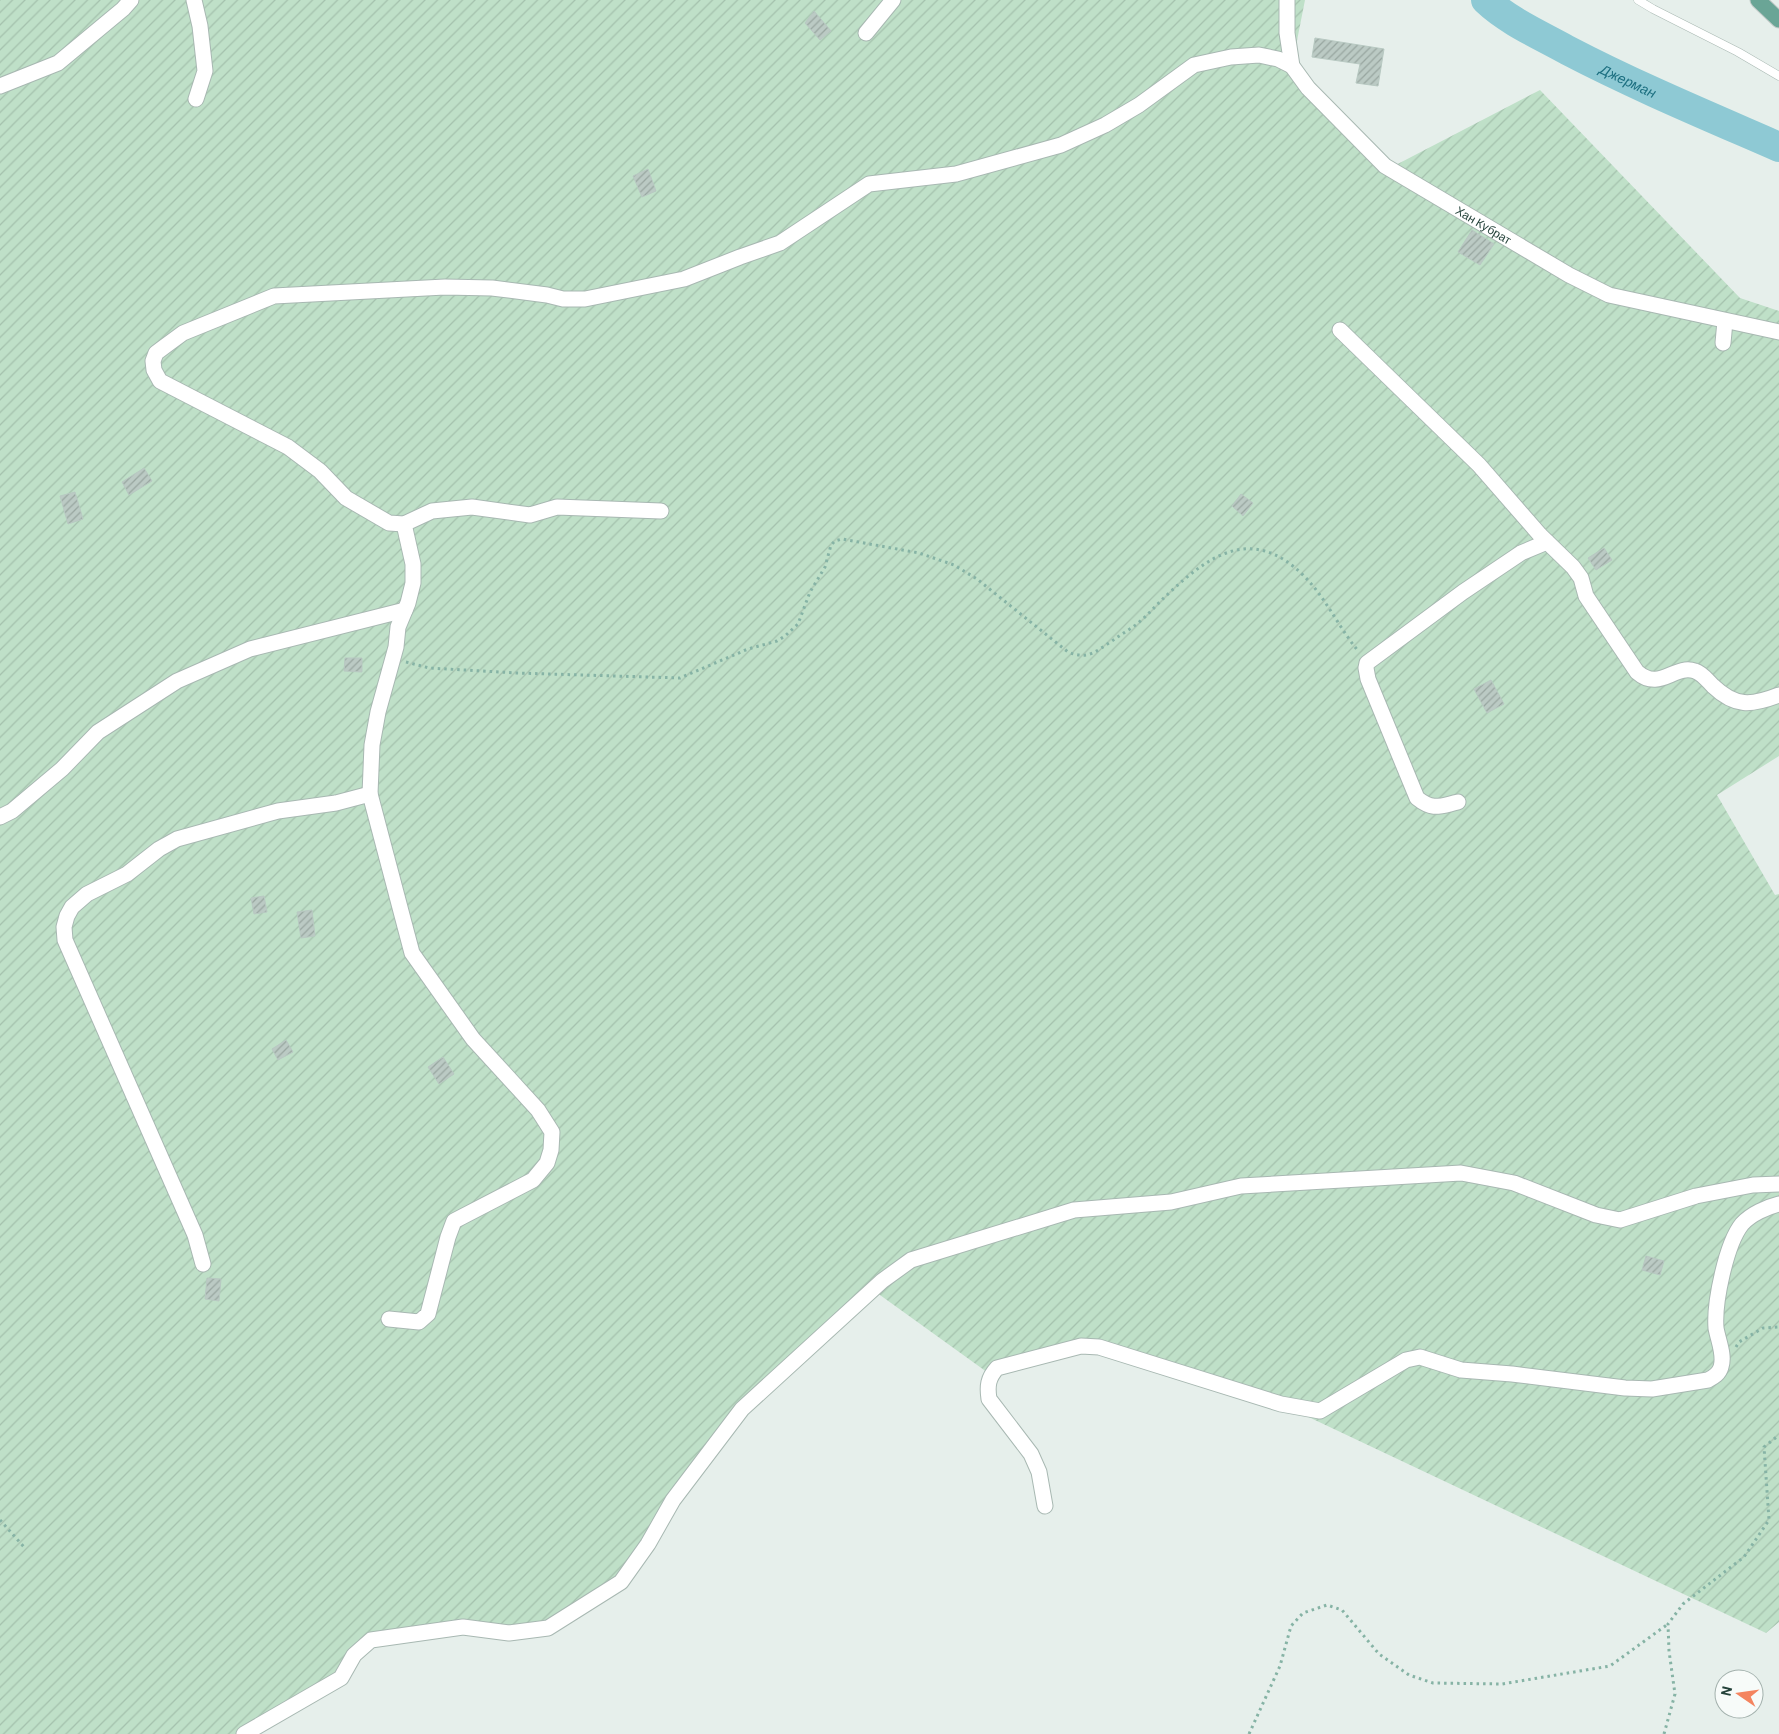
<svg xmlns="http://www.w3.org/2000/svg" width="1779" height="1734" font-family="Barlow,sans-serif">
<defs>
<pattern id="garden-furrows" width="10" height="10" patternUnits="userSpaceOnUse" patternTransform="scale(1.25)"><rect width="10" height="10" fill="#bfe0c8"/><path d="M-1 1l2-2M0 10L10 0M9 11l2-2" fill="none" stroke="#a4c1ad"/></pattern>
<pattern id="building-hatch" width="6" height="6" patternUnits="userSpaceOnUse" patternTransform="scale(1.25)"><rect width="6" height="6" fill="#bbcac4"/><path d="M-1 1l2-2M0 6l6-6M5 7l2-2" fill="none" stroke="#98a6a0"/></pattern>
</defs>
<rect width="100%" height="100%" fill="#e6efeb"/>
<!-- garden -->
<path fill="url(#garden-furrows)" d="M0 0H1305L1292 66 1390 168 1540 90 1740 298 1779 311V756L1717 795 1775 895 1779 894V1622L1766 1633 1281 1404 1099 1347 991 1375 873 1290 742 1409 621 1582 548 1628 463 1627 371 1640 341 1678 244 1734H0Z"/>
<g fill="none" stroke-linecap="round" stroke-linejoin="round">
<!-- river -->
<path stroke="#8ec9d4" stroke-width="30" id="s1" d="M1486 0C1508 21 1540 35 1567 50 1636 86 1708 116 1779 147"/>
</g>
<!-- building -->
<g fill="url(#building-hatch)" stroke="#b8c9c2">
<path d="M814 11 831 31 820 40 805 23Z"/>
<path d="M1315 38 1384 49 1378 86 1356 83 1360 64 1312 57Z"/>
<path d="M648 169 656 191 642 197 633 176Z"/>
<path d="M1472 230 1494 244 1480 265 1458 252Z"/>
<path d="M144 468 152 481 129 495 122 482Z"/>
<path d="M75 492 83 519 68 524 60 496Z"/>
<path d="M1241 494 1253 503 1243 516 1232 506Z"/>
<path d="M1604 548 1612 560 1596 570 1588 558Z"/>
<path d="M345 658H362V672L344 671Z"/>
<path d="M1491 680 1504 704 1487 713 1474 689Z"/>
<path d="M264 896 267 912 254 914 251 898Z"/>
<path d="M312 910 315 936 301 938 297 912Z"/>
<path d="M286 1040 293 1052 278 1060 272 1049Z"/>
<path d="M443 1057 454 1074 439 1084 428 1067Z"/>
<path d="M1646 1256 1664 1261 1660 1275 1642 1270Z"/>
<path d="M207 1278 221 1279 219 1301 205 1299Z"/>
</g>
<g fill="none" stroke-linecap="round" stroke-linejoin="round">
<defs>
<path id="lane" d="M1638 0 1653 9 1738 52 1779 76"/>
<g id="street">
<path d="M194 0 200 26 205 71 196 99"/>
<path id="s2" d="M1287 0V33L1292 66 1308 88 1385 166 1569 275 1609 295 1779 332"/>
<path d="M866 33 893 0"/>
<path d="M0 86 58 63 123 9 131 0"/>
<path d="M1340 330 1479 465 1540 535 1573 567 1581 578 1586 596 1637 672C1660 692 1674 664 1695 671 1702 673 1708 681 1713 686 1735 707 1751 706 1779 695"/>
<path d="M1723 343 1725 321"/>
<path d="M661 511 557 507 530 515 472 507 432 511 404 524 389 523 346 498 320 471 288 447 160 381 154 370 153 361 156 353 164 347 183 333 274 296 445 287 492 288 547 295 563 299H585L684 279 740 257 780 243 869 184 956 174 1061 145 1105 125 1139 105 1194 65 1231 57 1259 55 1278 59 1292 66"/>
<path d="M1458 802C1440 806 1433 811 1417 798L1368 679 1366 668 1367 663 1463 592 1521 553 1547 542"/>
<path d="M0 817 12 811 62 769 98 732 177 681 250 649 405 610"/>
<path d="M203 1264 195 1235 65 940 64 927 67 916 72 907 87 894 127 874 159 849 177 839 278 811 336 803 370 794"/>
<path d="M389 1319 419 1322 428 1314 448 1237 454 1221 533 1180 547 1163 551 1150 552 1132 538 1110 473 1039 412 953 370 794 372 745 378 712 396 647 398 627 408 603 413 583V564L404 524"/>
<path d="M1045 1506 1039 1472 1031 1454 989 1399C987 1386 988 1378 997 1368L1081 1346 1099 1347 1281 1404 1320 1411 1406 1360 1420 1357 1461 1370 1512 1374 1625 1388 1652 1389 1708 1380C1714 1377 1719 1374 1721 1367 1725 1355 1718 1340 1716 1328 1714 1303 1726 1244 1742 1224 1751 1214 1767 1207 1779 1204"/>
<path d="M244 1734 341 1678 354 1655 371 1640 463 1627 509 1633 548 1628 621 1582 648 1544 673 1500 742 1409 882 1281 911 1260 1074 1210 1171 1202 1241 1186 1461 1173 1514 1183 1596 1215 1620 1220 1696 1196 1753 1185 1779 1184"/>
</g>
<path id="primary" d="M1758 0 1779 20"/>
</defs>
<!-- lane casing -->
<use href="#lane" stroke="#a8b8b2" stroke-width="9"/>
<!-- street casing -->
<use href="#street" stroke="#a8b8b2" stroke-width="17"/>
<!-- primary casing -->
<use href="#primary" stroke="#c2cac8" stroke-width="17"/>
<!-- path -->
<g stroke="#86b3a5" stroke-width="3" stroke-dasharray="2.5 4" stroke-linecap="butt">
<path d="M406 662 429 668 517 673 680 678 748 649 777 641 785 636 798 624 810 592 825 567 831 545 835 541 842 539 919 553 954 565 977 579 1068 652C1088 660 1095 652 1112 641 1120 635 1129 630 1137 624 1148 615 1157 604 1167 595 1210 554 1253 525 1304 576 1326 598 1339 628 1359 652"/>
<path d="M1736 1347 1739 1342 1763 1328 1779 1327"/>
<path d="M0 1520 24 1547"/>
<path d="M1249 1734 1280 1666 1291 1626 1303 1613 1327 1605 1342 1610 1379 1654 1409 1675 1433 1683 1502 1684 1610 1666 1668 1624"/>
<path d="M1664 1734 1675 1694 1669 1651 1668 1624 1683 1604 1744 1557 1769 1520 1764 1447 1779 1435"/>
</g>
<!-- lane -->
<use href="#lane" stroke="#fff" stroke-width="8"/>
<!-- street -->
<use href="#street" stroke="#fff" stroke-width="15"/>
<!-- primary -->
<use href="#primary" stroke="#6aa596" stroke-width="15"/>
</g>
<g text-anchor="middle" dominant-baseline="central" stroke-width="5" stroke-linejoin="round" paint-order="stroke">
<!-- street labels -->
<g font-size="12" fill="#24423a" stroke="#f7fbf9">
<text stroke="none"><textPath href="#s2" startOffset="318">Хан Кубрат</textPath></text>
</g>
<!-- water labels -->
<g font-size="14" font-style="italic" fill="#1c6f80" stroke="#f7fbf9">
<text stroke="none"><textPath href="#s1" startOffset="164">Джерман</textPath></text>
</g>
</g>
<!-- north arrow -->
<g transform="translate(1739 1694) rotate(283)"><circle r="24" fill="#f7fbf9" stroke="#a3b1ad"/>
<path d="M0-4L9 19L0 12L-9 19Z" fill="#f4845f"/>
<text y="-8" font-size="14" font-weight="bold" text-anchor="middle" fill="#24423a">N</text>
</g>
</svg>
